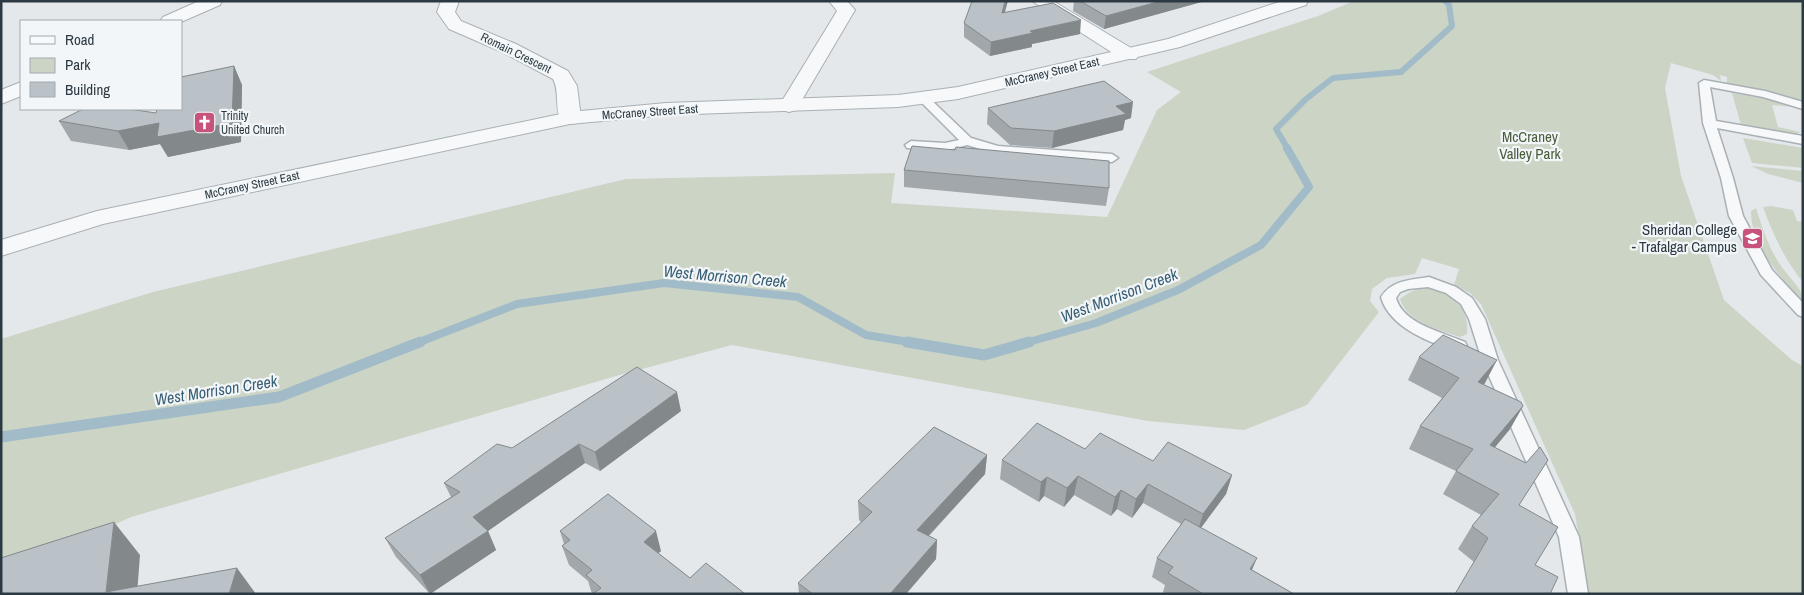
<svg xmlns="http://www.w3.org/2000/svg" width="1804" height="595" font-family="'Archivo Narrow',sans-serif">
<rect width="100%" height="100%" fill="#e4e8eb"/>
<!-- green -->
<g fill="#ccd4c5">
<path d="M1354 1H1803V101L1727 83V77L1720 75 1721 81 1713 75 1671 63 1665 88 1681 176 1724 300 1792 360 1803 366V594H1588L1575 514 1481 304 1470 293 1454 285 1459 269 1422 258 1415 274 1387 278 1372 289 1370 301 1379 312 1307 405 1244 430 1148 421 732 345 623 374 131 517 1 577V339L153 292 626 179 895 173 891 203 1107 217 1157 110 1181 92 1147 72 1318 16Z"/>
<path d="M1732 93 1780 101 1795 107 1772 105 1778 127 1801 132 1791 135 1741 125Z"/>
<path d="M1743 138 1803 148V168L1752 163Z"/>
<path d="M1751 166 1803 171V183L1768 174Z"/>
<path d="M1771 206 1793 210 1797 221 1803 222V282C1784 259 1773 234 1763 207Z"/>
<path d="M1756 208C1764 233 1771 255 1788 275 1795 284 1803 290 1803 302 1780 276 1751 247 1751 211Z"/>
<path d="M1426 288C1451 292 1470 307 1467 334L1460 337C1439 330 1407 322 1400 299 1409 292 1415 289 1426 288Z"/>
</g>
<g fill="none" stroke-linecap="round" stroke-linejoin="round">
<!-- stream-far2 -->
<path stroke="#a1bcc8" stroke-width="6" d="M1288 149 1276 129 1306 99 1333 78 1401 72 1452 26 1449 5 1445 1"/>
<!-- stream-far1 -->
<g stroke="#a1bcc8" stroke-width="8">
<path d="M417 343 517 304 664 283 798 297 866 335 915 343"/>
<path d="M1025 343 1096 323 1178 290 1261 245 1309 187 1287 148"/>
</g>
<!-- stream -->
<g stroke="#a1bcc8" stroke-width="11">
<path d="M907 342 984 355 1029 342"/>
<path d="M1 437 279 397 420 342"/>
</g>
<defs>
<g id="service">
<path d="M1704 80 1765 91 1803 102V109L1763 97 1710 87 1716 121 1803 136V144L1717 128 1733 178 1743 216 1772 270 1803 303V317L1798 315 1761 275 1729 216 1721 178 1703 123 1699 83Z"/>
<path d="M923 95 927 96 971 138 998 146 1112 154 1118 158 1112 162 997 154 967 145 945 151 907 148 905 145 911 141 945 143 959 140 919 100V96Z"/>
<path d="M1429 277 1456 287 1472 298 1485 319 1498 360 1579 537 1588 594H1568L1559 537 1482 360 1469 319 1461 304 1446 293 1428 287 1408 289 1400 292 1396 298C1403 324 1442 332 1465 342L1467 346 1465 350 1459 351C1431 344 1389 327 1381 297 1392 280 1410 280 1429 277Z"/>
</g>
<g id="minor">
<path d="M199 1H222L220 5 181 22 160 21 163 17Z"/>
<path d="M441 1H459L455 12 461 21 516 44 568 71 577 86 581 118 578 123 570 124 562 123C554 110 560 92 553 79L502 52 449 29 437 12Z"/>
<path d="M829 1H847L855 10 796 110 789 112 782 110 779 106 837 11Z"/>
<path d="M1032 1H1053L1136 51 1139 55 1136 59H1122Z"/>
<path d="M21 82V96L1 104V90Z"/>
</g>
<path id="tertiary" d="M1282 1H1308L1306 5 1180 47 958 99 898 107 666 115 570 124 103 224 1 256V240L97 211 570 112 666 103 898 95 958 87 1168 39Z"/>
</defs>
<!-- service casing -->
<use href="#service" stroke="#a9b0b5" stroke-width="3"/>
<!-- minor casing -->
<use href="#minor" stroke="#a9b0b5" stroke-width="2"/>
<!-- tertiary casing -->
<use href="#tertiary" stroke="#a9b0b5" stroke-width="2"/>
<!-- service -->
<use href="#service" fill="#f6f8f9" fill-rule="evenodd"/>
<!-- minor -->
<use href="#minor" fill="#f6f8f9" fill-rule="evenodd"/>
<!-- tertiary -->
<use href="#tertiary" fill="#f6f8f9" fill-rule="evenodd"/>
</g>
<!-- wall -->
<g fill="#a1a7ab">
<path d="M1074 1H1205L1104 29 1073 11Z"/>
<path d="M1005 12 1080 34 1032 44V47L990 56 964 37V23Z"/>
<path d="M234 66 242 85 241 142 168 157 160 144 129 150 71 141 59 121 156 113Z"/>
<path d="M988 108 1131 118 1125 120 1123 130 1052 148 1010 145 987 124Z"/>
<path d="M904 170 1109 188 1106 206 904 187Z"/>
<path d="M1419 357 1485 383 1483 385 1523 406 1510 429 1494 448 1526 463 1548 460 1474 562 1458 549 1472 526 1481 515 1443 494 1456 471 1409 449 1420 426 1442 398 1408 380Z"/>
<path d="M681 411 600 471 585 463 488 531 496 550 430 594 396 557 385 538 451 497 444 483 512 448Z"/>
<path d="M1085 449 1232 475 1226 494 1201 528 1252 570 1294 594H1165L1163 592 1165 585 1152 577 1157 558 1181 524 1143 503 1132 518 1117 509 1111 516 1074 495 1064 507 1044 496 1039 502 1000 479 1002 460Z"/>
<path d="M987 455 985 474 929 536 937 540 936 559 906 594H799L798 583 861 522 859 520 858 501Z"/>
<path d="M560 531 661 551 658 553 690 578 744 593V594H592L588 581 569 565 562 546 564 544Z"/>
</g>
<!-- shaded-wall -->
<g fill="#83888b">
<path d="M1005 1H1008L1001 26 1002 13Z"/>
<path d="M1161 1H1205L1104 29 1106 16Z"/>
<path d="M1081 20 1080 34 1032 44V47L990 56 991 42 1030 31Z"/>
<path d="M234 66 242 85 241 142 168 157 160 144 129 150 118 131 159 123Z"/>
<path d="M1133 102 1131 118 1125 120 1123 130 1052 148 1054 131 1116 106Z"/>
<path d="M1497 360 1485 383 1466 405 1478 382Z"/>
<path d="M677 392 681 411 600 471 595 452Z"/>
<path d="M1523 406 1510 429 1477 469 1490 445Z"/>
<path d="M579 444 585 463 488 531 496 550 430 594 420 575 473 517Z"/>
<path d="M987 455 985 474 916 549 917 530Z"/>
<path d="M1232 475 1226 494 1197 533 1203 514Z"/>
<path d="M1078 476 1074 495 1064 507 1067 488Z"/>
<path d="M1047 477 1044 496 1039 502 1041 482Z"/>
<path d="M1148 484 1143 503 1132 518 1136 499Z"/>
<path d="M1121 490 1117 509 1111 516 1115 497Z"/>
<path d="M114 522 140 555 137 594 106 592Z"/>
<path d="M656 531 661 551 649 561 644 542Z"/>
<path d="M937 540 936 559 906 594H890Z"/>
<path d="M1257 558 1249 577 1250 569Z"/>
<path d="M237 568 256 594H229Z"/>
</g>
<!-- building -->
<g fill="#bbc2c7" stroke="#83888b">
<path d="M972 1H1005L1002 13 1053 3 1081 20 1030 31 1033 33 991 42 964 23Z"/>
<path d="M1080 1H1161L1106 16Z"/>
<path d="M234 66 232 123 157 137 159 123 118 131 59 121 83 109H129L156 113 157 109H181V77Z"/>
<path d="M1104 81 1133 102 1116 106 1126 114 1054 131 1011 128 988 108Z"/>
<path d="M912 146 955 150 956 147 1109 161V188L904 170Z"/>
<path d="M1443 335 1497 360 1478 382 1521 402 1523 406 1490 445 1526 463 1540 447 1548 460 1519 505 1558 527 1535 565 1558 577 1550 594H1455L1488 538 1472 526 1499 494 1456 471 1473 449 1420 426 1459 378 1419 357Z"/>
<path d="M637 367 677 392 595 452 579 444 473 517 488 531 420 575 385 538 460 492 444 483 497 444 512 448Z"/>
<path d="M1037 423 1085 449 1100 433 1153 461 1168 442 1232 475 1203 514 1148 484 1136 499 1121 490 1115 497 1078 476 1067 488 1047 477 1041 482 1002 460Z"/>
<path d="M934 427 987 455 917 530 937 540 890 594H813L798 583 872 512 858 501Z"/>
<path d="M608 494 656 531 644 542 690 578 706 563 744 593 743 594H595L594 593 601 588 586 575 592 570 562 546 570 540 560 531Z"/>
<path d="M1185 519 1257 558 1250 569 1294 594H1203L1168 573 1173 567 1157 558Z"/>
<path d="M114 522 106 592 237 568 229 594H1V558Z"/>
</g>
<!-- icons -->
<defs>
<symbol id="church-square" viewBox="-11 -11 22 22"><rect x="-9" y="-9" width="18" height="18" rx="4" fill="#c7527b" stroke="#f3f6f8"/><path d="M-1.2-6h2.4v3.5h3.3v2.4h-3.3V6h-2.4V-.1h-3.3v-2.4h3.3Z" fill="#fff"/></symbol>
<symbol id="university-square" viewBox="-11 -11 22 22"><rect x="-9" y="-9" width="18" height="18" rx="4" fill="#c7527b" stroke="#f3f6f8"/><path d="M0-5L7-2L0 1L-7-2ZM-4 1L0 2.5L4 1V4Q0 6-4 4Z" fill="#fff"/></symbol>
</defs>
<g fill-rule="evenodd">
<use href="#church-square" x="192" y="110" width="25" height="25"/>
<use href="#university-square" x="1740" y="226" width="25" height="25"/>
</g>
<g text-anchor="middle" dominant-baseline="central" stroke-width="4.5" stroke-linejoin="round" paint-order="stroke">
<!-- far-street labels -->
<g font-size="12" fill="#2c3942" stroke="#f3f6f8">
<text transform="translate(516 53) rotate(26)">Romain Crescent</text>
<text transform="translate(1052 72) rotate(-13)">McCraney Street East</text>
<text transform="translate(650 112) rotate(-4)">McCraney Street East</text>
<text transform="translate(252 185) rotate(-12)">McCraney Street East</text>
</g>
<!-- far-poi labels -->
<g font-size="12" fill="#2c3942" stroke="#f3f6f8" text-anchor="start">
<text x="221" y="116">Trinity<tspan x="221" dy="14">United Church</tspan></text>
</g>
<!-- park labels -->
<g font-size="15" fill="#485d3a" stroke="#f3f6f8">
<text x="1530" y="136">McCraney<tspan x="1530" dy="17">Valley Park</tspan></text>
</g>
<!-- poi labels -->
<g font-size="15" fill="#2c3942" stroke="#f3f6f8" text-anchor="end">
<text x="1737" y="229">Sheridan College<tspan x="1737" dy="17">- Trafalgar Campus</tspan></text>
</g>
<!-- water labels -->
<g font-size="16" font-style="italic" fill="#395f74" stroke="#f3f6f8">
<text transform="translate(725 276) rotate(5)">West Morrison Creek</text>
<text transform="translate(1119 295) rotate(-21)">West Morrison Creek</text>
<text transform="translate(216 390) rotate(-9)">West Morrison Creek</text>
</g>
</g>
<!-- border -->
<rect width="1804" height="595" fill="none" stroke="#2c3942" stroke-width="5"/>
<!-- legend -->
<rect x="20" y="20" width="162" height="90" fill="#f3f6f8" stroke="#a3aaaf"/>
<rect x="30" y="36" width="25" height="8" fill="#f6f8f9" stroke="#a3aaaf"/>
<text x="65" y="45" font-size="15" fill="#2c3942">Road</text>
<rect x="30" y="58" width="25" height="15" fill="#ccd4c5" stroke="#a3aaaf"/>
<text x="65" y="70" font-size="15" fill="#2c3942">Park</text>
<rect x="30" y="82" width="25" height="15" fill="#bbc2c7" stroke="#a3aaaf"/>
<text x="65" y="95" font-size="15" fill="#2c3942">Building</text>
</svg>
